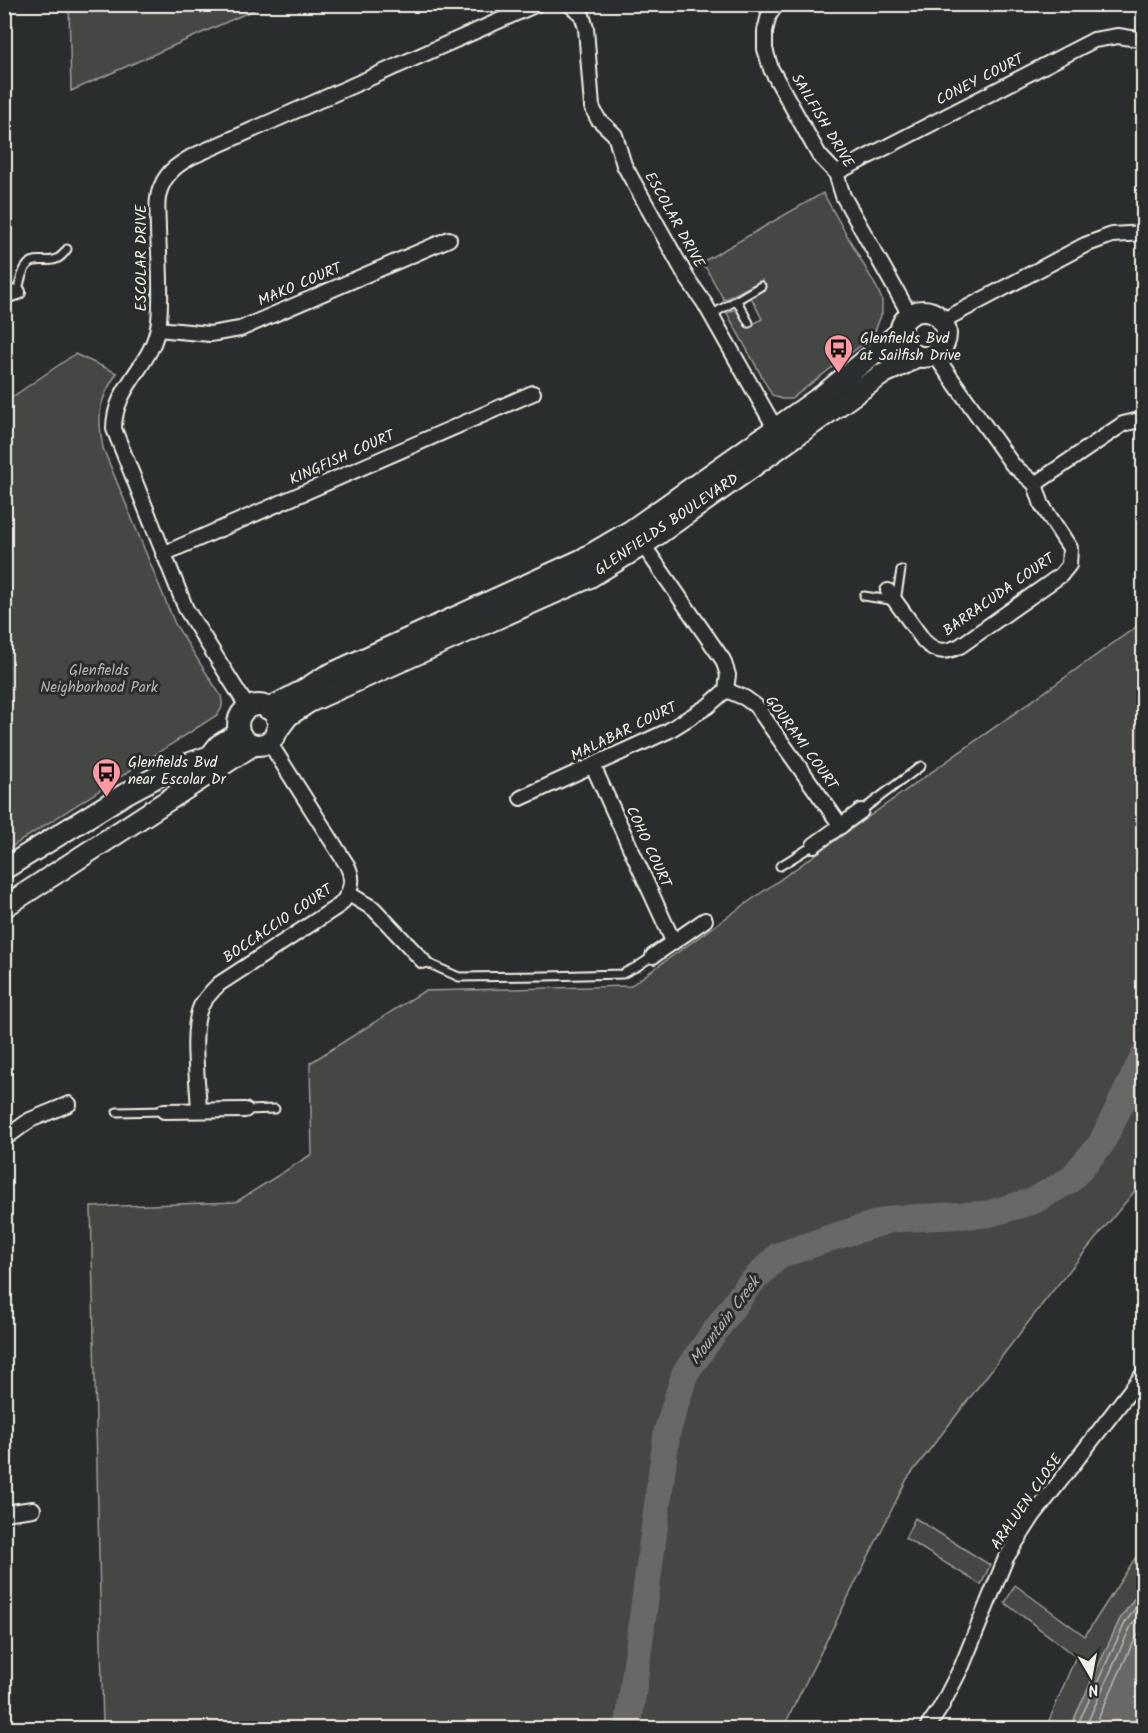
<svg xmlns="http://www.w3.org/2000/svg" width="1148" height="1733" font-family="Kalam,sans-serif">
<rect width="100%" height="100%" fill="#2a2d2e"/>
<filter id="ink" filterUnits="userSpaceOnUse"><feTurbulence type="fractalNoise" baseFrequency=".0167" numOctaves="2"/><feDisplacementMap in="SourceGraphic" scale="12" xChannelSelector="R" yChannelSelector="G"/><feConvolveMatrix kernelMatrix="1 2 1 2 8 2 1 2 1" color-interpolation-filters="sRGB"/></filter>
<g filter="url(#ink)">
<!-- green -->
<g fill="#444645" stroke="#9c9c96" stroke-width="1.5">
<path d="M69 4H265V5L71 91Z"/>
<path d="M823 193 878 290 882 300V313L873 336 791 399H781L772 395 727 313 736 309 748 327 762 319 751 297 766 289 762 280 724 300 706 268 699 264Z"/>
<path d="M75 354 117 373C98 401 97 415 103 448L175 624 221 696C223 704 223 708 217 715L5 851V402Z"/>
<path d="M1143 622V1181L1051 1293 907 1479 783 1728H103L91 1207 236 1202 312 1154 310 1063 424 991 630 986Z"/>
<path d="M915 1518 990 1565 981 1585 905 1538Z"/>
<path d="M1143 1546V1586L1120 1619 1070 1728H1046L1076 1656 1005 1603 1015 1585 1085 1636Z"/>
</g>
<!-- water -->
<path fill="#676866" stroke="#9f9f9a" stroke-width="1.5" d="M1143 1586V1728H1070L1120 1619Z"/>
<g fill="none" stroke-linecap="round" stroke-linejoin="round">
<!-- shore -->
<g stroke="#bcbab4" stroke-width="1.5">
<path d="M1076 1728 1125 1623 1144 1596"/>
<path d="M1085 1728 1131 1626 1144 1609"/>
<path d="M1094 1728 1130 1649 1144 1624"/>
</g>
<!-- river -->
<path stroke="#676866" stroke-width="27" d="M628 1728 667 1432 685 1373 747 1287 778 1256 833 1237 892 1219 988 1214 1033 1201 1070 1180 1101 1144 1144 1056"/>
<defs>
<g id="lane">
<path d="M18 292C27 236 49 278 67 249"/>
<path d="M737 301 749 323"/>
<path d="M711 315 761 286"/>
<path d="M864 596 896 601 901 570"/>
<path d="M861 811 921 766"/>
<path d="M780 866 814 845"/>
<path d="M423 961 459 977 546 976 622 974 638 966 653 956"/>
<path d="M245 1110 275 1109"/>
<path d="M117 1112 164 1111"/>
</g>
<g id="street">
<path d="M569 4 582 15 586 28 592 107 598 119 615 135 624 165 687 278 705 304 779 435"/>
<path d="M777 4 769 15 765 31V49L771 69 819 155 836 173 843 196 910 315"/>
<path d="M836 173 1094 40 1118 36 1144 40"/>
<path d="M4 296 18 292"/>
<path d="M942 321 1085 245 1112 235 1144 233"/>
<path d="M158 329 210 334 240 329 449 239"/>
<path d="M1035 484 1123 424 1144 419"/>
<path d="M163 554 533 393"/>
<path d="M888 591 924 641C936 653 945 653 960 646L1061 575 1069 565 1070 548 1042 505 1035 484 1012 464 934 354"/>
<path d="M726 690 745 698 756 706 841 826"/>
<path d="M248 708 186 609 114 429C114 384 154 366 159 321 162 291 159 260 158 230 158 215 155 198 162 185 168 171 179 164 191 157L537 4"/>
<path d="M593 766 673 941"/>
<path d="M521 798 668 731 708 706 726 690 728 675 723 660 639 539"/>
<path d="M814 845 861 811"/>
<path d="M349 894 374 909 423 961"/>
<path d="M653 956 705 920"/>
<path d="M199 1110C198 1083 190 1030 201 1006 205 998 212 991 219 984L340 905C351 893 355 880 347 865L269 742"/>
<path d="M164 1111 245 1110"/>
<path d="M4 1139 30 1120 69 1104"/>
<path d="M4 1513 33 1509"/>
<path d="M927 1728 941 1707 962 1666 1006 1558 1033 1516 1144 1373"/>
</g>
<g id="secondary">
<circle cx="923" cy="334" r="23"/>
<circle cx="258" cy="725" r="20"/>
<path d="M268 709 302 691 326 676 581 560 632 530 823 395 899 333"/>
<path d="M276 732 288 716 309 702 590 577 643 545 884 373 904 364 917 356"/>
<path d="M4 869 125 794 168 771 210 756 219 745 239 733"/>
<path d="M4 907 253 745"/>
</g>
</defs>
<!-- lane casing -->
<use href="#lane" stroke="#f4f1e8" stroke-width="11"/>
<!-- street casing -->
<use href="#street" stroke="#f4f1e8" stroke-width="18"/>
<!-- secondary casing -->
<use href="#secondary" stroke="#f4f1e8" stroke-width="24"/>
<!-- lane -->
<use href="#lane" stroke="#2a2d2e" stroke-width="7"/>
<!-- street -->
<use href="#street" stroke="#2a2d2e" stroke-width="14"/>
<!-- secondary -->
<use href="#secondary" stroke="#2a2d2e" stroke-width="20"/>
</g>
</g>
<!-- icons -->
<defs>
<symbol id="bus-pin" viewBox="-11 -11 22 30"><path d="M0 17L-7.5 6A9.5 9.5 0 1 1 7.5 6Z" fill="#ff9aa2" stroke="#2a2d2e"/><path d="M-5-6H5V4H4V6H2V4H-2V6H-4V4H-5ZM-3.5-4V0h7V-4ZM-3.5 1.2v1.5H-2V1.2ZM2 1.2v1.5H3.5V1.2Z" fill="#111"/></symbol>
</defs>
<g fill-rule="evenodd">
<use href="#bus-pin" x="822" y="332" width="33" height="45"/>
<use href="#bus-pin" x="90" y="756" width="33" height="45"/>
</g>
<g text-anchor="middle" dominant-baseline="central" stroke-width="6" stroke-linejoin="round" paint-order="stroke">
<!-- street labels -->
<g font-size="15" fill="#f4f1e8" stroke="#2a2d2e">
<text transform="translate(980 80) rotate(-27)">CONEY COURT</text>
<text transform="translate(822 121) rotate(59)">SAILFISH DRIVE</text>
<text transform="translate(674 220) rotate(61)">ESCOLAR DRIVE</text>
<text transform="translate(142 258) rotate(-90)">ESCOLAR DRIVE</text>
<text transform="translate(300 285) rotate(-23)">MAKO COURT</text>
<text transform="translate(342 458) rotate(-24)">KINGFISH COURT</text>
<text transform="translate(667 525) rotate(-34)">GLENFIELDS BOULEVARD</text>
<text transform="translate(999 595) rotate(-35)">BARRACUDA COURT</text>
<text transform="translate(624 732) rotate(-26)">MALABAR COURT</text>
<text transform="translate(801 743) rotate(54)">GOURAMI COURT</text>
<text transform="translate(648 847) rotate(65)">COHO COURT</text>
<text transform="translate(278 924) rotate(-34)">BOCCACCIO COURT</text>
<text transform="translate(1027 1502) rotate(-55)">ARALUEN CLOSE</text>
</g>
<!-- poi labels -->
<g font-size="15" fill="#f4f1e8" stroke="#2a2d2e" text-anchor="start">
<text x="860" y="339">Glenfields Bvd<tspan x="860" dy="17">at Sailfish Drive</tspan></text>
<text x="128" y="763">Glenfields Bvd<tspan x="128" dy="17">near Escolar Dr</tspan></text>
</g>
<!-- park labels -->
<g font-size="15" fill="#b6b5af" stroke="#2a2d2e">
<text x="99" y="671">Glenfields<tspan x="99" dy="17">Neighborhood Park</tspan></text>
</g>
<!-- water labels -->
<g font-size="16" font-style="italic" fill="#b5b3ae" stroke="#2a2d2e">
<text transform="translate(725 1321) rotate(-53)">Mountain Creek</text>
</g>
</g>
<!-- margin -->
<rect width="1148" height="1733" fill="none" stroke="#2a2d2e" stroke-width="24"/>
<rect x="12" y="12" width="1124" height="1709" fill="none" stroke="#f4f1e8" stroke-width="2" filter="url(#ink)"/>
<!-- north arrow -->
<g transform="translate(1091 1676) rotate(170)" stroke="#2a2d2e" stroke-width="4.5" paint-order="stroke">
<path d="M0-4.5L10 22L0 15L-10 22Z" fill="#f4f1e8"/>
<text y="-9" font-size="16" font-weight="bold" text-anchor="middle" fill="#f4f1e8">N</text>
</g>
</svg>
